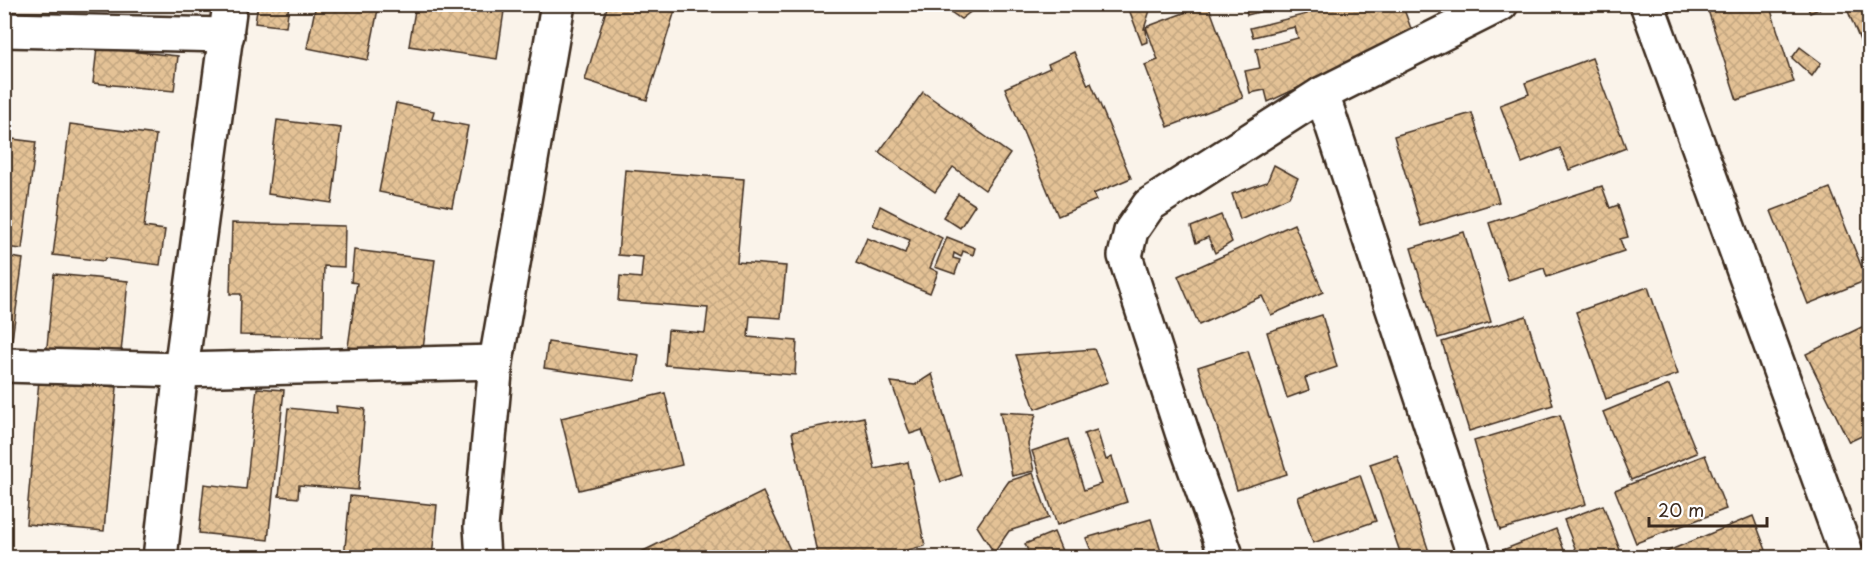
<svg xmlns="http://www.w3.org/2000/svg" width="1874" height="562" font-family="'Playpen Sans',sans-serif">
<defs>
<pattern id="building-cross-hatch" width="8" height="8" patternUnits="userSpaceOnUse" patternTransform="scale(1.5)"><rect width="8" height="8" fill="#e4c296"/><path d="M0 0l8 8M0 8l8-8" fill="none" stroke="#c4a781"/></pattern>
</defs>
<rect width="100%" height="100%" fill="#faf3ea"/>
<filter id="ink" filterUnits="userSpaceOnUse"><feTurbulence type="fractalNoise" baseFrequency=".0167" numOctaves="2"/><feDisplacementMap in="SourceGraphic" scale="12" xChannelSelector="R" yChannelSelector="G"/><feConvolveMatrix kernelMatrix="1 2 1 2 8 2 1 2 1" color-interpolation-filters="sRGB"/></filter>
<g filter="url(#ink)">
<!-- building -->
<g fill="url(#building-cross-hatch)" stroke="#3b2a1e" stroke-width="1.5">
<path d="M258 4H289L286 27 255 23Z"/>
<path d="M316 4H379L368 60 307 48Z"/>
<path d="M416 4H505L497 59 409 46Z"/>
<path d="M608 4H677L647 100 585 80Z"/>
<path d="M939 4H970L973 10 961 19Z"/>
<path d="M1127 4H1152L1144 29H1146L1147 42 1142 44Z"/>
<path d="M1208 4 1243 98 1168 127 1145 65 1158 60 1146 27Z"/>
<path d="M1245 4H1289L1247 15Z"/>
<path d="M1305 4H1402L1413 34 1268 102 1265 90 1250 93 1245 71 1260 68 1256 49 1298 38 1295 27 1253 37 1250 28 1307 14Z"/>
<path d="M1423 4H1440L1425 10Z"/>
<path d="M1706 4H1769L1794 82 1737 100Z"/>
<path d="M1806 4H1831L1810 13Z"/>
<path d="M1845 4H1870V65Z"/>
<path d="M1800 47 1821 63 1812 76 1792 58Z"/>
<path d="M97 48 178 56 174 91 93 83Z"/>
<path d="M1074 52 1088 85 1091 83 1131 178 1093 194 1096 200 1058 216 1005 88 1050 68 1048 64Z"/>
<path d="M1592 58 1626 148 1569 170 1560 148 1522 163 1500 105 1529 94 1525 83Z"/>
<path d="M923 92 1010 154 985 190 953 167 935 192 879 152Z"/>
<path d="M396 103 434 111 432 119 468 126 452 207 379 192Z"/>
<path d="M1472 113 1499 202 1421 226 1394 136Z"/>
<path d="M277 120 341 128 332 203 268 194Z"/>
<path d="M70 124 156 135 144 227 165 230 160 265 105 258 104 261 53 255Z"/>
<path d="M4 138 36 142 22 249 4 247Z"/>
<path d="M1274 165 1298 178 1289 197 1240 219 1232 194 1267 182Z"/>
<path d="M625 170 744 179 737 262 786 266 781 318 750 316 748 337 797 341 795 375 665 365 668 330 705 333 708 308 618 301 620 276 641 278 643 257 618 255Z"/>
<path d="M1602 186 1610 208 1618 205 1628 237 1620 239 1624 251 1547 277 1544 268 1508 280 1489 223Z"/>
<path d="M1830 188 1867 280 1808 304 1771 211Z"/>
<path d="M958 194 975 205 960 228 943 217Z"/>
<path d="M880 206 942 238 930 268 938 272 930 293 856 263 867 238 905 253 910 240 873 225Z"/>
<path d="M1221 215 1232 242 1215 253 1208 237 1196 243 1191 227Z"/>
<path d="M232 223 345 226 344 267 324 266 322 337 240 335 241 294H230Z"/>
<path d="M1294 224 1323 292 1271 315 1262 296 1199 325 1178 276Z"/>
<path d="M1464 232 1491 322 1438 338 1411 248Z"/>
<path d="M947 237 975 248 973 255 963 251 961 257 954 253 953 258 960 260 955 274 935 267Z"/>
<path d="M354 250 435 260 422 356 348 347 357 283 351 282Z"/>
<path d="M4 256 23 259 11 347 4 346Z"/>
<path d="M54 274 128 281 120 363 46 357Z"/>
<path d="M1648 287 1678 374 1606 399 1576 312Z"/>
<path d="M1322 315 1337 367 1305 378 1309 390 1287 398 1267 332Z"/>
<path d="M1526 316 1553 405 1469 431 1442 342Z"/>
<path d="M1870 323V432L1849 442 1806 354Z"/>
<path d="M548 342 639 355 635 381 544 368Z"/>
<path d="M1094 349 1108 382 1035 409 1016 355Z"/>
<path d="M1248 351 1287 474 1237 490 1198 367Z"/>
<path d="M932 374 961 475 941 482 922 430 910 434 891 382 915 385Z"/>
<path d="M39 380 117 387 104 531 26 524Z"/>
<path d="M1669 385 1697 453 1631 480 1603 412Z"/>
<path d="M257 388 284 390 268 540 199 533 204 484 246 489Z"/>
<path d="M665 393 682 465 579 490 561 418Z"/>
<path d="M336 406 365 409 358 490 299 485 298 498 279 496 288 408 337 413Z"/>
<path d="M1000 412 1036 414 1028 444 1034 471 1012 476Z"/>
<path d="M1560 415 1586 504 1500 530 1474 441Z"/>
<path d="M864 417 875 469 908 462 925 546 871 558H818L792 432Z"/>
<path d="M1097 430 1106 460 1112 457 1127 502 1057 525 1032 451 1068 439 1084 490 1101 484 1084 434Z"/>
<path d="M1397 455 1431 558H1402L1370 464Z"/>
<path d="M1705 455 1726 509 1636 543 1615 490Z"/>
<path d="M1033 473 1049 518 1009 531 994 553 977 526 1009 481Z"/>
<path d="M1360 475 1376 521 1313 543 1298 497Z"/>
<path d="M763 492 794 558H629Z"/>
<path d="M350 496 437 505 432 558H344Z"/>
<path d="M1603 505 1623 558H1579L1564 520Z"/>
<path d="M1753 516 1769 558H1651Z"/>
<path d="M1151 519 1163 558H1094L1086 538Z"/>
<path d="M1556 529 1567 558H1506L1503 550Z"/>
<path d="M1054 532 1065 558H1012L1028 551 1025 544Z"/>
<path d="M1389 552 1391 558H1370Z"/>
</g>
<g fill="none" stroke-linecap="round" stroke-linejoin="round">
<defs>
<g id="minor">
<path d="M1647 4 1848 558"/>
<path d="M4 30 227 35"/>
<path d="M1322 94 1475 558"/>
<path d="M4 365 181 370 496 362"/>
<path d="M160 558 181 370 230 4"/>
<path d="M483 558 481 527 496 362 558 4"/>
<path d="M1227 558 1182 432 1125 256 1131 231 1149 205 1322 94 1501 4"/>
</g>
</defs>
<!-- minor casing -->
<use href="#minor" stroke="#3b2a1e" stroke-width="38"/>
<!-- minor -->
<use href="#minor" stroke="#fff" stroke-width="33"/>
</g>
</g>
<!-- margin -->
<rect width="1874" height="562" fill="none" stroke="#fff" stroke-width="24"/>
<rect x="12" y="12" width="1850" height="538" fill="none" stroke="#3b2a1e" stroke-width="2" filter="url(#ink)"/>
<!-- scale -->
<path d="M1649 517v9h118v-9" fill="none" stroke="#3b2a1e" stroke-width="3"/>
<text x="1658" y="517" font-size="18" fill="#3b2a1e" stroke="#ffffff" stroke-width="4.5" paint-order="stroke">20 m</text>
</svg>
